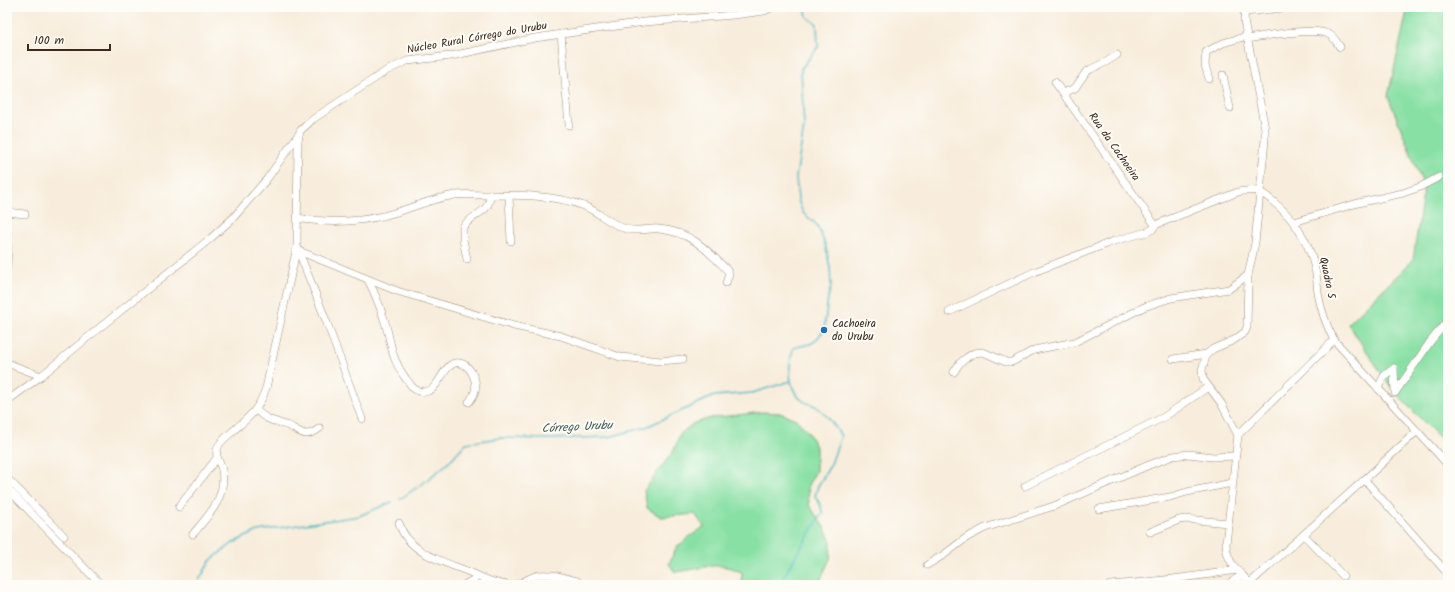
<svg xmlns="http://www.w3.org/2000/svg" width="1455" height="592" font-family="Kalam,sans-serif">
<rect width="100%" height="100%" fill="#fdfcf7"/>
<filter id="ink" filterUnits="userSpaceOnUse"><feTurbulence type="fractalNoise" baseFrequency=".025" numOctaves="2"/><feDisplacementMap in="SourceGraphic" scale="8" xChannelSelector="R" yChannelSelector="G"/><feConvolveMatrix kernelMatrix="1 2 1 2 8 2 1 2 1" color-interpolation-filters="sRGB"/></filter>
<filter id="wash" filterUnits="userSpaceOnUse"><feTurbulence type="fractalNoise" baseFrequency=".012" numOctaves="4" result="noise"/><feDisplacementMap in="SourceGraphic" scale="16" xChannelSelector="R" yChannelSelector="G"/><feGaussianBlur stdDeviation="0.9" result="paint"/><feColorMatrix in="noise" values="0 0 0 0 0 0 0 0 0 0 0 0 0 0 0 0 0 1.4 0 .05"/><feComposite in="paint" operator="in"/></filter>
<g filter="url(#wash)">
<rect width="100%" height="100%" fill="#f8eddc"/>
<!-- green -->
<g fill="#88e0a4" stroke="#628561">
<path d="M1408 7H1448V446L1395 393 1348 324 1413 260 1424 187 1388 96Z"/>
<path d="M763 412 780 413 796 419 808 432 816 447V471L808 485 809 505 824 527 831 542 830 559 818 585H741L742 572C737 571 732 568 727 567 710 563 691 571 675 572L669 564 676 548 689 537 704 527 695 514 661 517 647 508 644 491 674 450 680 434 694 423 711 418Z"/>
</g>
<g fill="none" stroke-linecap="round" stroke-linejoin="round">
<!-- stream -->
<g stroke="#4bb8c7" stroke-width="1.5">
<path d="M400 499 422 484 448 463 466 443 500 438 549 439 609 437 646 427 714 396 752 393 791 381"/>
<path d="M196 585 211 560 233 543 258 531 359 516 392 502"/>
<path d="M780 585C791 559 809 538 822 513L821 506 815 496 818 486 831 464 841 436C835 426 827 414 817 407 813 404 807 404 803 401 793 394 790 381 790 370 789 363 792 355 793 348L810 344 815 341 824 330 828 298 831 286 830 267 825 244 817 225 803 213 798 200 796 177 804 127 801 69 818 47 817 24 807 17 805 7"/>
</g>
</g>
</g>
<g filter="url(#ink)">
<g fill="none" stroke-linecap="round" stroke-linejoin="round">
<defs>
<g id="minor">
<path d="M1245 7 1244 21 1265 129V140L1255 243 1248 275 1247 327 1245 332 1234 340 1213 349 1207 354 1206 356 1202 370 1203 379 1221 403 1238 435 1226 544C1227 563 1237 570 1250 583L1375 470 1417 431"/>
<path d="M1245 12 1292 7"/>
<path d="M561 34 569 125"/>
<path d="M1247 39C1265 36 1316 26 1330 35 1334 37 1337 43 1340 47"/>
<path d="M1223 75 1230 108"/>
<path d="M1209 79 1205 65 1206 52 1223 43 1247 36"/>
<path d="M1055 82 1155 225"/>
<path d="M1063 93 1075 88 1086 72 1091 69 1106 62 1117 55"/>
<path d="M509 196 511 241"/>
<path d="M7 212 25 214"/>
<path d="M298 218C330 224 366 222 397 212 417 206 434 198 455 195 466 194 477 195 488 195 517 195 557 195 584 206 599 212 610 224 626 229 637 232 648 228 659 229 691 232 706 249 727 270L729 274 726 283"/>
<path d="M1294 222 1358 203 1403 193 1420 187 1439 177"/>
<path d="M7 230 8 243 7 267"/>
<path d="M299 251 397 291 514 326 561 336 620 357 661 361 683 359"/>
<path d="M467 259 463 240V227C472 214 491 212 490 195"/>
<path d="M368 280C374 291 379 304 383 316 392 341 389 356 406 379 409 382 412 388 416 390 439 400 439 367 455 363 469 361 478 380 475 391 474 396 472 398 469 402"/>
<path d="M949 312 1034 272 1114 241 1147 232 1153 229 1155 225 1238 192C1259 188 1261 191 1276 204 1295 220 1310 244 1315 269 1317 277 1317 285 1318 293 1321 310 1326 325 1334 340L1448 465"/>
<path d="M1173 359 1207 354"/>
<path d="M7 363 41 376"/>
<path d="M954 372 959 364 966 358 974 353 983 352 1006 362H1012L1034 350 1075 342 1144 307 1171 298 1229 289 1248 275"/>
<path d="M1378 388 1384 376 1394 368 1395 393 1430 342 1448 320"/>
<path d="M7 401 41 376 98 329 211 238 233 218 267 179 298 135"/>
<path d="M256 410C267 421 275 421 289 426 295 429 300 433 306 434 312 434 316 431 320 428"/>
<path d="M362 419 327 323 297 247 298 141 300 131 313 119 386 71 407 61 451 56 535 38 644 22 734 15 764 11 774 7"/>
<path d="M1238 435 1334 340"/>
<path d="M7 478 64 536"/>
<path d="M1365 480 1448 574"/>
<path d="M1025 486 1164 417 1208 387"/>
<path d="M7 488 101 585"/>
<path d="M179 507 217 458"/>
<path d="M1099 509 1170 497 1187 492 1232 483"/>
<path d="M399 523C408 553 442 561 467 571 483 578 491 583 508 585"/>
<path d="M1150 532 1179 520 1185 519 1228 523"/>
<path d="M193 534C209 515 227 497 222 470 220 461 214 456 218 447 221 440 228 436 233 431 250 416 258 411 266 388L297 247"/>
<path d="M1304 535 1343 576"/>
<path d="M927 565 945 554 966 538 985 528 1054 506 1149 465 1173 456 1189 454 1213 457 1235 456"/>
<path d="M464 585 478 577"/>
<path d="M515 585C522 584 528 578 535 576 548 572 565 578 577 581"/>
<path d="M1110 585C1153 582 1194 577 1237 570"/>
<path d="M1227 585 1242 575"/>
</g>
</defs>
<!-- minor casing -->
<use href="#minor" stroke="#9a8c7d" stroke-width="8"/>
<!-- minor -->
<use href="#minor" stroke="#fff" stroke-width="7"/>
</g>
</g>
<!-- markers -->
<circle fill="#1f6fb2" stroke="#fdfcf7" stroke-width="1.5" cx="824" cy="330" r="4"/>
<g text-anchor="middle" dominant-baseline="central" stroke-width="4" stroke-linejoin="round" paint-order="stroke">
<!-- street labels -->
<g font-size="11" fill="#3b2a1e" stroke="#fdfcf7">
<text transform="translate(477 38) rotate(-10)">Núcleo Rural Córrego do Urubu</text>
<text transform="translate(1114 147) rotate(55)">Rua da Cachoeira</text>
<text transform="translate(1327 278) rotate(78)">Quadra 5</text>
</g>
<!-- poi labels -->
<g font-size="11" fill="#3b2a1e" stroke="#fdfcf7" text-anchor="start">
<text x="832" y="324">Cachoeira<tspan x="832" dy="13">do Urubu</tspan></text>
</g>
<!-- water labels -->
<g font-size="12" font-style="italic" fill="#415c59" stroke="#fdfcf7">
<text transform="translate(577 427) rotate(-3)">Córrego Urubu</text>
</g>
</g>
<!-- margin -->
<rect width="1455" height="592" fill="none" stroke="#fdfcf7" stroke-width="24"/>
<!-- scale -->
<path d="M28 44v6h82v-6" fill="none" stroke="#3b2a1e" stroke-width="2"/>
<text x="34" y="44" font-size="12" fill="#3b2a1e" stroke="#fdfcf7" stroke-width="3" paint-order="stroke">100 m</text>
</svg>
